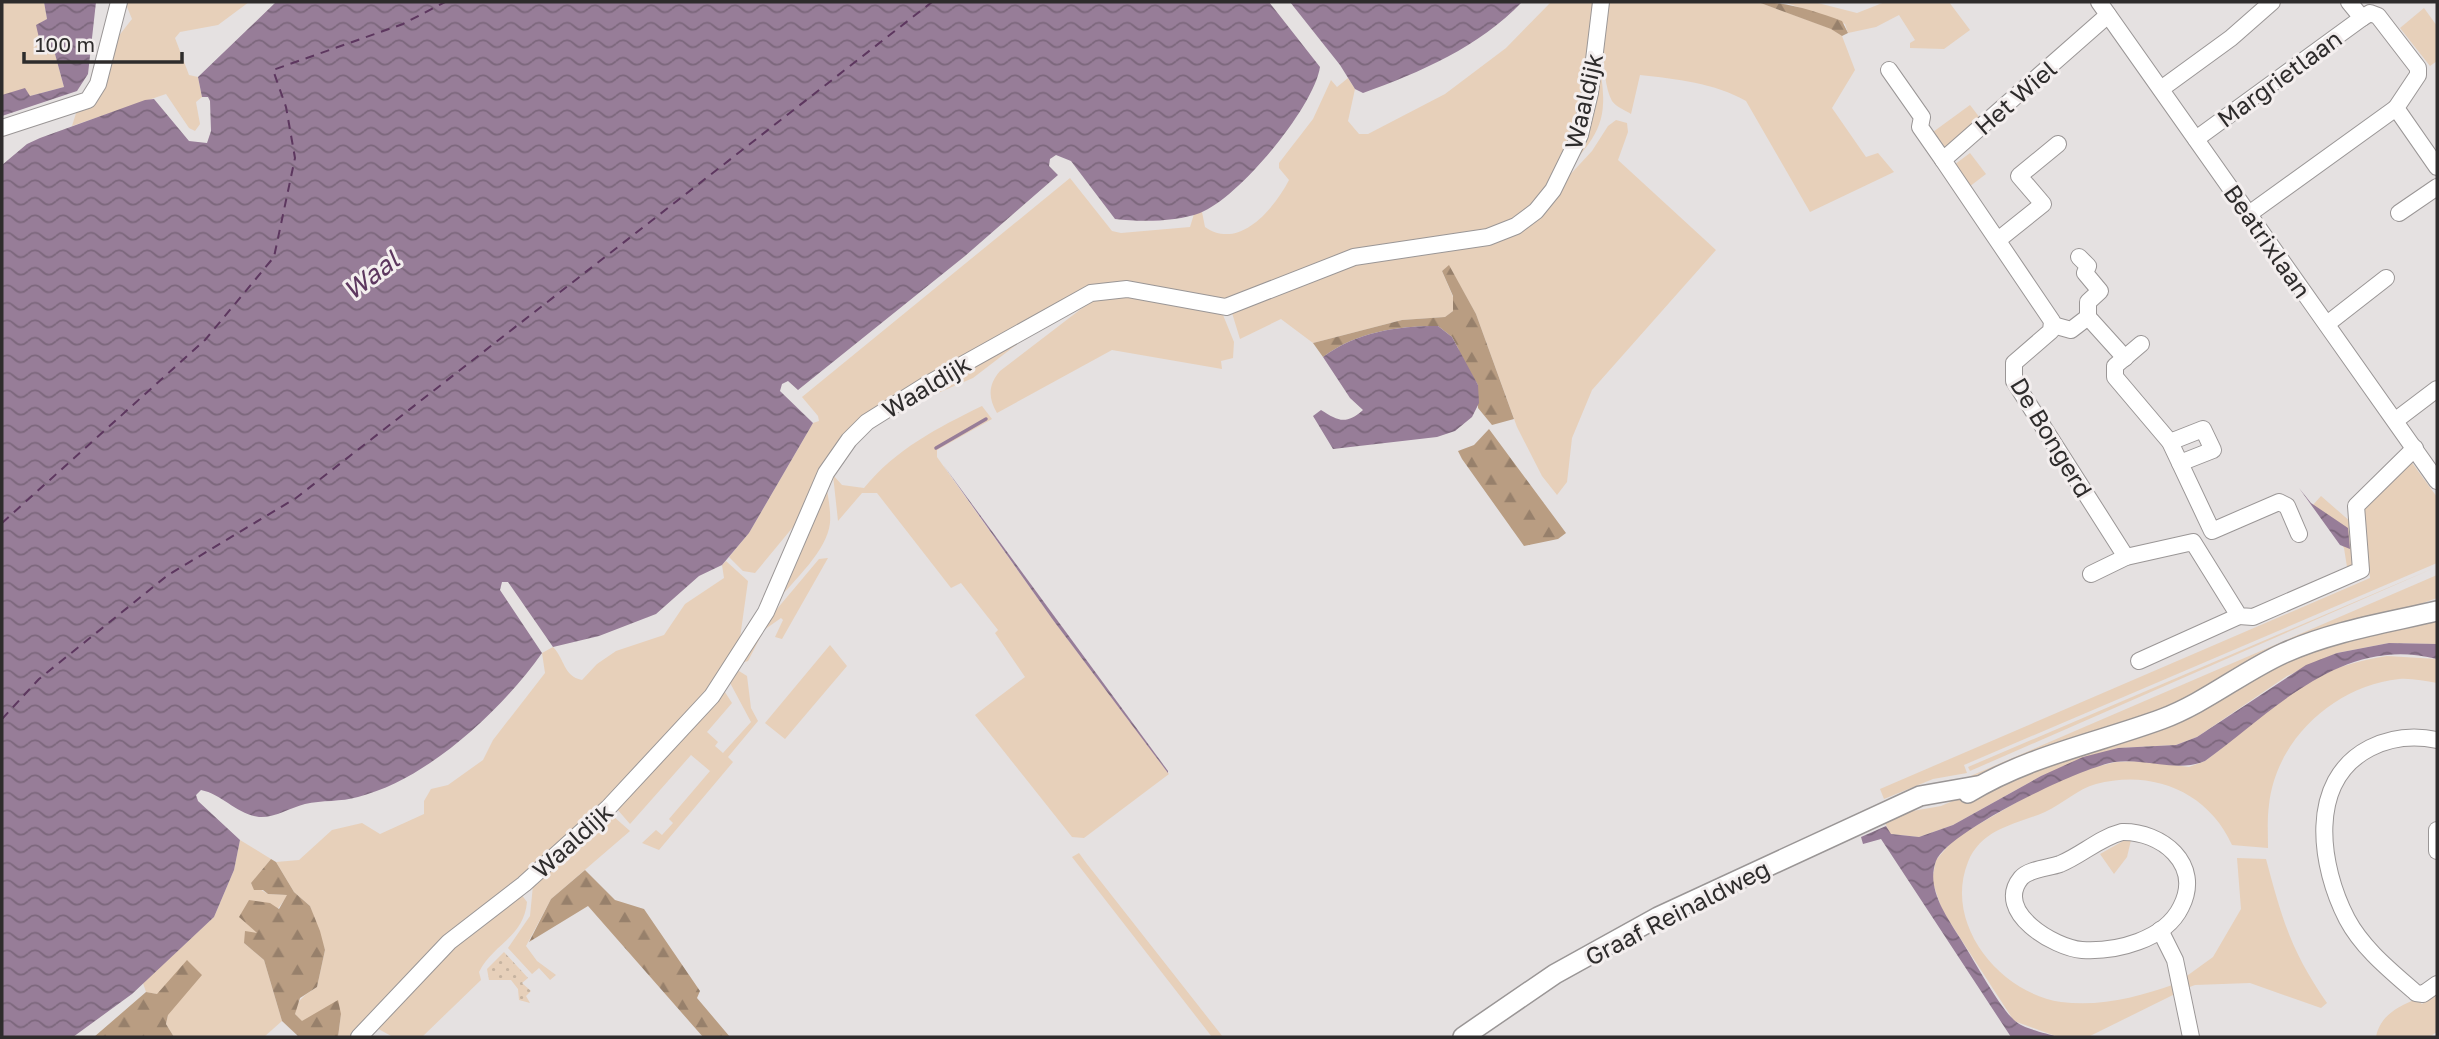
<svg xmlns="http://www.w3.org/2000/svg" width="2439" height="1039" font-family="'Golos Text',sans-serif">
<defs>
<pattern id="forest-firs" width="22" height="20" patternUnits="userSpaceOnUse" patternTransform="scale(1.75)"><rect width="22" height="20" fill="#b99d82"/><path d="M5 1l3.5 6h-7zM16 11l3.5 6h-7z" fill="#97806b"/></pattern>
<pattern id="garden-dots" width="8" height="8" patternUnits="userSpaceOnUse" patternTransform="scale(1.75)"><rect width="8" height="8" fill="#e7d0ba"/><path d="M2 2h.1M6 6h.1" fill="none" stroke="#c6b3a0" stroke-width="1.8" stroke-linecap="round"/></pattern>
<pattern id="water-waves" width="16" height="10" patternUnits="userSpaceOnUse" patternTransform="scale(1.75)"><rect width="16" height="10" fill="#977d98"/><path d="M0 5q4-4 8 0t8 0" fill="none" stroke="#7c677c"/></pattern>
</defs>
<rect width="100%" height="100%" fill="#e5e1e1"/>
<!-- green -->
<g fill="#e7d0ba">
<path d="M2 2H44L47 19 37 25 42 51 55 54 64 87 30 96 2 95Z"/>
<path d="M125 2H249L218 25 180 32 175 38 189 75 198 77 202 97 196 102 200 124 195 131 189 128 166 94 72 126 77 110 114 42 132 19Z"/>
<path d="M1551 2H1597L1584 106 1545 197 1503 228 1380 248 1226 302 1174 294 1161 287 1158 289 1122 285 873 415 803 515 755 573 743 571 729 557 749 533 813 423 819 421 818 416 802 397 1070 178 1112 231 1121 233 1190 227 1194 214 1202 212 1205 227C1239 251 1274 209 1289 180L1279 168V163L1313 119 1331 80 1337 87 1348 78 1355 89 1348 121 1359 134H1368L1445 94 1506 48Z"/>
<path d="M1605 2H1758L1832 29 1842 36 1855 70 1832 108 1866 157 1878 153 1894 172 1810 212 1746 101C1715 83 1676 79 1640 75L1631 114C1625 110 1616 107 1612 101 1600 80 1604 26 1605 2Z"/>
<path d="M1784 2H1814L1857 13 1885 2H1949L1970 30 1944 49 1910 48V43L1915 40 1899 15 1876 27 1848 33 1845 24Z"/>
<path d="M2424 8 2437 26V61L2430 66 2400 28Z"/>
<path d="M1600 68C1607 112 1604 128 1574 162Z"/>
<path d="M1970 105 1980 118 1946 149 1933 132Z"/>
<path d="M1616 120 1627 123 1628 132 1618 160 1716 250 1592 390 1572 438 1567 482 1557 495 1542 476 1517 427 1476 314 1449 266 1442 271 1453 297V311L1445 317 1402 320 1313 343 1281 319 1240 339 1232 313 1336 266 1484 241 1566 179 1592 151 1608 126Z"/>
<path d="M1970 153 1986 174 1969 187 1954 165Z"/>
<path d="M1113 292 1221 310 1234 342 1233 358 1221 361 1222 369 1112 350 997 413C988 398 988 385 1000 371L1094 299Z"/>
<path d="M1037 329 973 378 891 413Z"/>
<path d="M982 406 992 419 937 450V457L1053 620 1169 774 1084 838 1072 837 975 715 1025 677 995 633 998 630 961 583 951 588 877 493H862L838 521 833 475 842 485 864 488C896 449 937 428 982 406Z"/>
<path d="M2410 460 2437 497V563L1964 765 1967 773 1933 779 1884 799 1880 789 2370 578 2361 512Z"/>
<path d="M826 484C828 496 831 511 830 523 827 551 794 580 777 601Z"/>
<path d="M2321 496 2352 523 2355 565 2347 567 2344 548 2313 505Z"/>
<path d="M828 558 782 639 775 637 783 620 781 618 764 630 748 661 741 663 771 616 819 559Z"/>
<path d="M726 561 748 581 739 645 718 681 630 780 353 1037H338L341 1014 302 1022 295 1014C297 999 305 995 317 987L325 950 310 906 294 892 276 862 299 860 332 830 362 823 380 834 424 814V801L431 789 448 785 483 760 493 740 545 673 542 653 553 647C565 659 563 676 582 680L597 664 616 651 664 635 685 604 724 578 722 565Z"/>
<path d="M2434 568 1970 771 1968 767Z"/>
<path d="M2437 575V598L2398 612 2198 696 1978 781H1959Z"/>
<path d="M2437 619V644L2389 643 2337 653 2287 676 2197 737 2176 745 2118 748 2041 776 1953 825 1919 837 1890 834 1884 820 1901 813 1941 806 2293 654Z"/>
<path d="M830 645 847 666 785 739 765 723Z"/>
<path d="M2387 656 2437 659V683C2425 681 2411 678 2399 679 2335 686 2276 739 2269 805 2267 819 2268 834 2268 848L2232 845C2208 791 2151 769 2096 784 2078 789 2062 804 2045 812 2015 825 1982 828 1968 862 1943 924 2000 993 2061 1002 2101 1007 2138 997 2175 984L2177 993 2088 1037H2058L2014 1021 1942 910 1932 880 1936 860 1955 838 2043 787 2091 768 2116 762 2141 761 2189 767 2205 761C2242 734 2277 695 2319 676 2341 665 2363 660 2387 656Z"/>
<path d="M739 671 747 676 751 708 758 721 728 757 733 762 659 850 642 843 656 830 662 835 673 823 669 819 710 771 691 755 630 824 617 809 723 689 732 703 707 732 718 742 715 746 723 753 751 722 728 679Z"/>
<path d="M605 816H613L630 831 551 899 526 946 537 961 556 975 550 980 539 968 532 974 508 948 530 916 533 885Z"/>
<path d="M2132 836 2127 857 2114 874 2100 854Z"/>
<path d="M240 840 271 859 251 884 268 894 288 895 259 934 244 943 264 960 282 1021 264 1037H174L166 1024 168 1015 156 994 146 992 143 983 214 917 234 870Z"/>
<path d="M1079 853 1087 864 1223 1037H1212L1072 857Z"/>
<path d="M2237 858 2266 859C2282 919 2291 951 2327 1003L2321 1008 2250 983 2195 985 2187 988 2184 978 2213 957 2241 909Z"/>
<path d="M521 894 527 902C524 937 493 944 479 972L481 980 422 1037H393L373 1026 427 967Z"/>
<path d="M2437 991V1032L2429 1037H2376C2380 1016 2397 1007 2416 999L2422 1004Z"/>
</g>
<!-- forest -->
<g fill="url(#forest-firs)">
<path d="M1758 2C1788 2 1814 11 1842 21L1848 33 1842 36 1831 29Z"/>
<path d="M1449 265 1476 314 1514 419 1492 425 1478 408V385L1461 358 1458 348 1452 337 1438 326C1396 326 1357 332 1323 357L1313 343 1402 320 1445 317 1453 311V296L1442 271Z"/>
<path d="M1489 429 1566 533 1558 539 1524 546 1462 459 1458 451 1474 445Z"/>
<path d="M271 859 276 862 294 892 310 906 320 931 325 950 317 987 300 998 295 1014 302 1021 338 1000 341 1014 338 1037H299L282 1021 264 960 244 943 245 931 257 933 239 917 249 900 270 903 279 909 287 895 268 894 263 890H254L251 883Z"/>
<path d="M585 870 615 900 644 909 700 991 697 998 730 1037H703L588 906 529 942 551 899Z"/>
<path d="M187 960 202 975 168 1015 166 1024 174 1037H94L146 992 157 994Z"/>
</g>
<!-- garden -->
<path fill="url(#garden-dots)" d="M504 952 528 978 522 983 531 991 526 996 530 1003 519 1000 518 989 511 980H489L487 969Z"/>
<!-- water -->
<g fill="url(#water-waves)">
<path d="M44 2H96L88 74 77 91 2 116V95L25 88 30 96 64 87 55 54 42 51 36 25 47 19Z"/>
<path d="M276 2H1269L1320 67C1314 107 1239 198 1200 213 1176 222 1140 222 1115 219L1071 161 1056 155 1050 159 1049 166 1058 175 965 256 798 390 788 381 782 384 780 391 813 423 749 533 722 565 699 576 656 614 599 636 553 647 508 582H502L500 590 542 653C501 711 428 779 358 797 341 802 322 800 305 804 289 808 275 818 259 817 236 814 222 794 201 790L196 795 198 801 240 840 234 870 214 917 132 994 73 1037H2V165L27 144 40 138 145 100 154 99 189 141 207 143 211 131 210 101 208 97H202L198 77Z"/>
<path d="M1290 2H1522C1479 47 1421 72 1363 93L1355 89 1340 65Z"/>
<path d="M1438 326 1452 337 1478 385 1479 403 1472 417 1455 431 1437 437 1333 449 1313 416 1321 410C1338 421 1346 425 1363 410L1350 398 1323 357C1357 332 1396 326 1438 326Z"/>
<path d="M944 466 1168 771V773L1053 620Z"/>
<path d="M2299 488 2311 503 2348 528 2350 549 2340 545Z"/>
<path d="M2389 643 2437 644V659C2342 634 2273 712 2205 761 2176 773 2146 758 2115 762 2081 767 1947 832 1936 861 1926 887 1945 914 1958 935 1972 956 1997 1004 2014 1020 2023 1029 2046 1033 2058 1037H2011L1881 839 1863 844 1861 837 1886 826 1891 834 1919 837 1953 825 2041 776 2083 757 2118 748 2176 745 2197 737 2306 665 2337 653Z"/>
</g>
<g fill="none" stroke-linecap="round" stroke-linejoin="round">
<!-- stream -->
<path stroke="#977d98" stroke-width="3.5" d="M936 448 986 419"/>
<!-- ferry -->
<g stroke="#5d375f" stroke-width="2" stroke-dasharray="9 7" stroke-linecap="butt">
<path d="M2 523 205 340 274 257 295 158 286 107 273 70 403 24 445 2"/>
<path d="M2 719 39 679 168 575 296 498 932 2"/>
</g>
<defs>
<g id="minor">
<path d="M2099 2 2437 481"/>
<path d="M2349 2 2362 18 2370 13 2378 16 2418 68V75L2396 108 2437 167"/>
<path d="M1889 70 1922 117 1920 127 1943 160 2108 15"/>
<path d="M2161 89 2231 38 2272 2"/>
<path d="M2 128 88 100 98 84 119 2"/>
<path d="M2196 139 2362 18"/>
<path d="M1943 160 2052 321 2051 331 2014 363V381L2126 557"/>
<path d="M2399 213 2437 187"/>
<path d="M2249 214 2396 108"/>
<path d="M1998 240 2043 204 2019 176 2058 144"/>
<path d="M2079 257 2088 266 2085 273 2100 291 2088 302V317"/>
<path d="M2088 317 2125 358"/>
<path d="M2327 324 2386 278"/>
<path d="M2053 325 2071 330 2088 317"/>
<path d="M2141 344 2115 366V377L2170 442 2212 531 2279 502 2287 506 2299 534"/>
<path d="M2396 420 2437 389"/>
<path d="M2170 442 2203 429 2213 450 2180 463"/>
<path d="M2091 574 2126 557 2193 542 2239 616 2253 617 2361 570 2356 506 2415 448"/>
<path d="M2139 661 2239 616"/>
<path d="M2437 740C2413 735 2392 737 2370 748 2306 781 2320 867 2347 919 2363 949 2391 971 2416 993L2423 994 2437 984"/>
<path d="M2437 830V851"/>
<path d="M2122 832C2161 831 2203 864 2181 907 2165 940 2116 952 2082 950 2055 948 1993 912 2021 878 2029 869 2049 868 2060 864 2082 855 2099 838 2122 832Z"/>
<path d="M2160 930 2175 960 2191 1037"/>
<path d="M359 1037 449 942 524 884 608 808 712 696 766 612 826 473 849 440 867 422 926 385 1091 293 1127 289 1226 307 1354 257 1488 237 1516 226 1536 211 1553 190 1580 135 1590 93 1601 2"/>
</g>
<g id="major">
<path d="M1968 793C2028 756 2097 743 2162 719 2205 703 2242 672 2284 653 2333 631 2386 623 2437 611"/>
<path d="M1463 1037 1555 974 1658 917 1920 796 1977 786"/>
</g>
</defs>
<!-- minor casing -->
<use href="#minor" stroke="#9a9696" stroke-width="18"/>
<!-- major casing -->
<use href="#major" stroke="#9a9696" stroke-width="22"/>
<!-- minor -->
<use href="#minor" stroke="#fff" stroke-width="16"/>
<!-- major -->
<use href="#major" stroke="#fff" stroke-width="19"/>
</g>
<g text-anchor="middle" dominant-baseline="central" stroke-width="6" stroke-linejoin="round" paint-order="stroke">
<!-- street labels -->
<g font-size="24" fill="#2e2c2c" stroke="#f3eeee">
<text transform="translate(2279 78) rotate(-36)">Margrietlaan</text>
<text transform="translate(2015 97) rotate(-41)">Het Wiel</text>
<text transform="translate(1583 101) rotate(-77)">Waaldijk</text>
<text transform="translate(2268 241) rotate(55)">Beatrixlaan</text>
<text transform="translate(926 386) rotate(-31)">Waaldijk</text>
<text transform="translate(2052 437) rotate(59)">De Bongerd</text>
<text transform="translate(572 840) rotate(-42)">Waaldijk</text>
<text transform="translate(1677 912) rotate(-27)">Graaf Reinaldweg</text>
</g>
<!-- water labels -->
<g font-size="26" font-style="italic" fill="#5d375f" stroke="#f3eeee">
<text transform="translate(371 275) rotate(-37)">Waal</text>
</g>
</g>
<!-- border -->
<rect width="2439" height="1039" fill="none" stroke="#2e2c2c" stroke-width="7"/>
<!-- scale -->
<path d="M24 52v10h158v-10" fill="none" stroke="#2e2c2c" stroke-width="3.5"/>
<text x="35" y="52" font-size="21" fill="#2e2c2c" stroke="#f3eeee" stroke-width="5" paint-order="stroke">100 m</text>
</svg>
